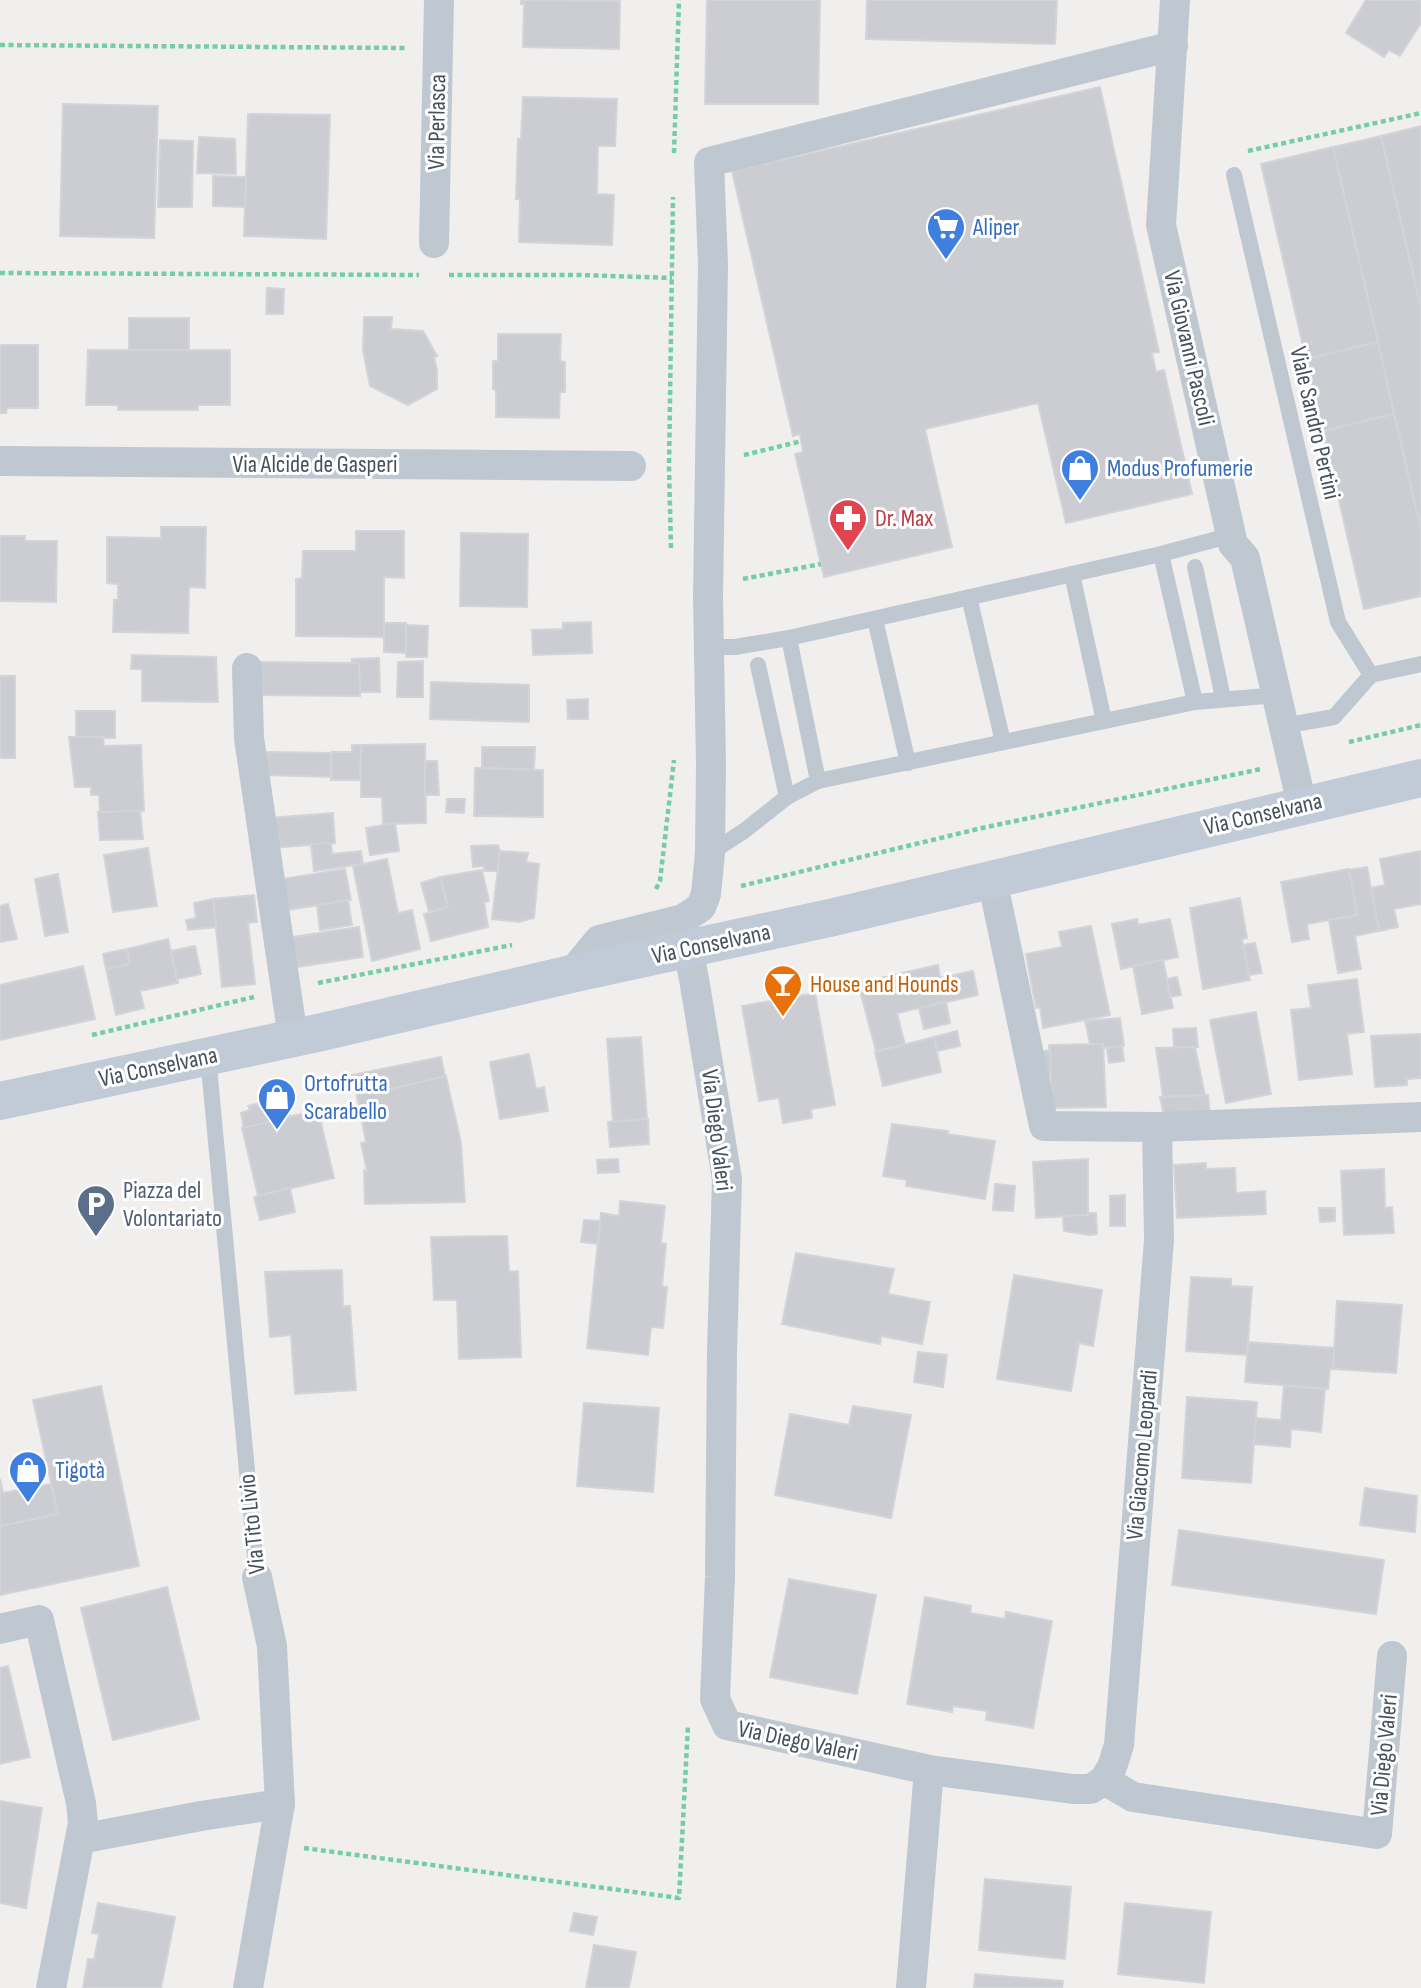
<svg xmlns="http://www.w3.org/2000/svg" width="1421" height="1988" font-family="'Sofia Sans Condensed',sans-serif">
<rect width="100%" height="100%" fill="#f1eeee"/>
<!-- building -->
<g fill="#cbcdd3" stroke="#d2d4da" stroke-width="2">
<path d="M521 0 620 1 619 49 523 47 524 4H521Z"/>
<path d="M707 0H820L818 104H705Z"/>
<path d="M867 0H1057L1055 44 866 39Z"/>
<path d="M1366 0H1421V23L1400 56 1389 50 1384 57 1346 33Z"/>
<path d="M1100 87 1159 352 1152 353 1156 372 1164 370 1192 494 1066 523 1038 403 925 429 952 547 824 577 795 454 803 452 800 434 793 436 732 171Z"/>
<path d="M523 97 617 99 615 146H598L597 194 614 195 612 245 519 242 520 199H516L518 139H521Z"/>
<path d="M63 104 158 106 154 238 60 236Z"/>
<path d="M248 114 330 115 326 239 244 236Z"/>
<path d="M1421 126V309L1381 136Z"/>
<path d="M1381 136 1421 309V530L1333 147Z"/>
<path d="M199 137 235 139 236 174 197 173Z"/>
<path d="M160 140 193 141 192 207H158Z"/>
<path d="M1333 147 1378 342 1306 359 1261 164Z"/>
<path d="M213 176 246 177 245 207 213 206Z"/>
<path d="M267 288 284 289 283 314H266Z"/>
<path d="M364 317H392L391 329 423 331 437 356 434 357 437 370V389L408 405 370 386 363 350Z"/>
<rect x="129" y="318" width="60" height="32"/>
<path d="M498 334H561L560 361 565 362V392H560L559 418 496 417V390L493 389V361H498Z"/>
<path d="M1378 342 1394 414 1323 431 1306 359Z"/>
<path d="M0 345H38V408H7L6 413H0Z"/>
<path d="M88 350H230V405H198V410H118V405H86Z"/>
<path d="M1394 414 1421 530V596L1364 609 1323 431Z"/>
<path d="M161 527H206L205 588 189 587 188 633 113 632 114 600H118V584L107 583V537L161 538Z"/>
<path d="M356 531H404V578L384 577V637L296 636V579L302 578 303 551H356Z"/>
<path d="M461 533 528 534 527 607 460 606Z"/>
<path d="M0 536H25V541H57L56 602 0 601Z"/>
<path d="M591 622 592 653 533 655 532 630 563 629V623Z"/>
<path d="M384 623H406V653L384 652Z"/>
<path d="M406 625 428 626 427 657H406Z"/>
<path d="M132 655 216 657 218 702 142 701V669H131Z"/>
<path d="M379 658 380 692H360L359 663H352V659Z"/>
<path d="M423 661V697H397L398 662Z"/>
<path d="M257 662 359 663 360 696 256 695Z"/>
<rect x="0" y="676" width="15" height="82"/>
<path d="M431 682 529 685V722L430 719Z"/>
<path d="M588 699V719H568L567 700Z"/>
<path d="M76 711H115V738L76 737Z"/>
<path d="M69 737H103L104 746 141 745 144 811 100 813 99 795H91V787H75Z"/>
<path d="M425 744 426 823 383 824 382 797H361V745Z"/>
<path d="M352 745H361L360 780H331L332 752H352Z"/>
<path d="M482 747H535L534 770 482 768Z"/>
<path d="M267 752 331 753V777L266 775Z"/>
<path d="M425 761H437L439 795H425Z"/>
<path d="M475 768 543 770V817L474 816Z"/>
<path d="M447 799H465L464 813 446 812Z"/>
<path d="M140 811 143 839 100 840 98 812Z"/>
<path d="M333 813 335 843 272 848 269 818Z"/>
<path d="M395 823 399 851 370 855 366 828Z"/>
<path d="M331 843 332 854 361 851 363 864 314 871 311 844Z"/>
<path d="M498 845 500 851 498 871H484V866L473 867 471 846Z"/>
<path d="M148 848 157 906 113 912 104 855Z"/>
<path d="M500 851 528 853 526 862 539 864 534 918 519 922 492 919Z"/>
<path d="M1421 851V904L1394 909 1398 927 1379 931 1371 888 1385 885 1380 859Z"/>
<path d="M387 859 398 913 412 910 420 949 372 961 353 866Z"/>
<path d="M1367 867 1379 931 1355 936 1361 969 1338 973 1329 920 1357 915 1349 870Z"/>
<path d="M345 869 351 900 281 911 276 880Z"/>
<path d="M1349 869 1357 915 1307 924 1309 939 1292 942 1281 882Z"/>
<path d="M482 870 489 901 484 902 488 927 431 941 424 914 448 907 440 877Z"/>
<path d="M58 874 68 932 45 936 35 879Z"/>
<path d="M440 877 448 907 429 912 421 883Z"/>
<path d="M254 895 257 922 248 923 255 984 222 987 213 899Z"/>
<path d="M1240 898 1247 938 1242 939 1250 980 1203 989 1190 908Z"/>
<path d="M213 899 216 927 188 930 186 920 196 918 194 903Z"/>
<path d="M348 900 352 925 320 930 317 905Z"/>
<path d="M8 904 17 939 0 942V906Z"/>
<path d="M1137 919 1138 925 1170 919 1178 957 1121 969 1112 924Z"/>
<path d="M1091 926 1110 1015 1043 1028 1040 1007 1036 1008 1026 954 1062 947 1059 932Z"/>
<path d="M359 927 363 957 290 968 285 938Z"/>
<path d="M168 939 178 983 140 991 144 1008 116 1015 106 969 130 964 127 949Z"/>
<path d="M1255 943 1262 973 1249 975 1243 945Z"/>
<path d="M195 946 201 974 177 979 171 951Z"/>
<path d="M127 949 130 964 106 969 103 954Z"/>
<path d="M1163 960 1173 1008 1142 1014 1133 966Z"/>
<path d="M938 965 940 978 973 971 978 995 897 1013 905 1045 876 1051 858 983Z"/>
<path d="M83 966 95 1019 0 1040V985Z"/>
<path d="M1177 977 1181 995 1170 997 1167 979Z"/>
<path d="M1357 979 1364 1032 1347 1034 1352 1074 1299 1080 1291 1010 1311 1008 1308 985Z"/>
<path d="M815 993 835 1105 811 1109 812 1118 783 1123 779 1098 759 1101 742 1006Z"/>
<path d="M946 1002 950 1023 924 1029 919 1008Z"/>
<path d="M1256 1012 1271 1094 1226 1103 1210 1020Z"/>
<path d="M1120 1018 1124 1046 1104 1048 1103 1044H1090L1085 1021Z"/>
<path d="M1196 1028 1198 1047 1174 1048 1173 1029Z"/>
<path d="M957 1031 960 1046 937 1051 934 1037Z"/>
<path d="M1421 1034V1078L1407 1079V1085L1375 1087 1371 1036Z"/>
<path d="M641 1037 647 1119 613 1122 607 1039Z"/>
<path d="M934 1037 941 1072 883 1086 875 1052Z"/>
<path d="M1103 1044 1106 1107 1052 1108 1049 1045Z"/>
<path d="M1122 1046 1124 1061 1109 1063 1107 1048Z"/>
<path d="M1195 1047 1205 1095 1163 1097 1156 1048Z"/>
<path d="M1050 1050 1051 1077 1038 1078 1034 1053Z"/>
<path d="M529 1054 536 1089 544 1087 548 1111 500 1119 490 1062Z"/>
<path d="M441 1057 445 1077 387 1090V1085L353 1092 352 1075Z"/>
<path d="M446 1076 461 1143 465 1202 365 1204 364 1170 367 1171 361 1143 366 1142 356 1091 387 1085V1090Z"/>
<path d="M1208 1095 1210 1113 1164 1115 1160 1097Z"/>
<path d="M285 1097 290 1117 244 1128 241 1113 250 1110 248 1106Z"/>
<path d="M318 1110 334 1178 258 1196 242 1128Z"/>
<path d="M648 1119 649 1144 610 1147 608 1122Z"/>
<path d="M892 1124 948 1131 947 1134 995 1141 985 1199 906 1186 907 1180 883 1176Z"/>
<path d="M618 1159 619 1172 598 1173 597 1160Z"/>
<path d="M1088 1159V1215L1036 1218 1033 1162Z"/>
<path d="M1206 1163V1169L1235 1168 1236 1193 1265 1191 1266 1214 1177 1218 1174 1165Z"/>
<path d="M1384 1169 1385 1208 1392 1207 1394 1233 1344 1235 1341 1171Z"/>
<path d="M995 1184 1015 1186 1013 1211 993 1210Z"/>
<path d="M290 1188 295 1212 260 1220 254 1197Z"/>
<path d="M1125 1195V1226H1110V1196Z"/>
<path d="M620 1201 665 1206 661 1243 666 1244 662 1286 667 1287 663 1328 651 1327 648 1355 587 1348 601 1213 619 1216Z"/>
<path d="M1319 1208H1335V1221L1320 1222Z"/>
<path d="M1088 1213H1096L1097 1234 1089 1235 1064 1231 1063 1216 1088 1215Z"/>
<path d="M584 1220 600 1221 598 1244 581 1242Z"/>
<path d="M507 1236 509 1272 518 1271 521 1357 459 1359 457 1300H434L431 1237Z"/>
<path d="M796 1253 894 1269 888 1294 930 1302 922 1344 881 1336 880 1344 782 1324Z"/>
<path d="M342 1270 343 1306H350L356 1390 295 1394 291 1335 270 1337 265 1272Z"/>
<path d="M1014 1275 1102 1290 1093 1346 1079 1343 1071 1391 997 1379Z"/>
<path d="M1191 1277 1231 1279V1286L1252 1287 1247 1355 1186 1351Z"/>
<path d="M1337 1301 1402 1305 1396 1373 1333 1369Z"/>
<path d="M1248 1342 1334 1348 1333 1369H1330L1328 1389 1245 1382Z"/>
<path d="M918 1352 947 1355 943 1387 914 1382Z"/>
<path d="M101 1386 139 1566 0 1595V1526L58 1514 33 1400Z"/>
<path d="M1284 1386 1325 1389 1321 1432 1291 1429 1290 1447 1253 1444 1255 1418 1281 1420Z"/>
<path d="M1187 1397 1257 1402 1251 1483 1182 1478Z"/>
<path d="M584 1403 659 1408 653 1492 577 1486Z"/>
<path d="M853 1406 911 1415 891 1518 775 1495 790 1414 849 1425Z"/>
<path d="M0 1479 3 1493 51 1484 58 1514 0 1526Z"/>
<path d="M1365 1488 1417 1496 1415 1532 1360 1525Z"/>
<path d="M1179 1530 1384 1560 1376 1614 1172 1585Z"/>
<path d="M789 1579 876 1595 857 1694 770 1677Z"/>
<path d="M167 1587 199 1719 113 1740 81 1608Z"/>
<path d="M925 1597 971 1606 970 1613 1005 1619 1006 1612 1052 1621 1033 1728 986 1720 987 1711 953 1706 952 1712 907 1704Z"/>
<path d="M8 1666 30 1757 0 1764V1668Z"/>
<path d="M0 1801 42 1808 26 1908 0 1903Z"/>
<path d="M985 1879 1071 1887 1065 1959 979 1950Z"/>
<path d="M98 1903 175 1917 161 1988H83L88 1959 94 1960 99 1934 92 1933Z"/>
<path d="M1125 1903 1211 1912 1204 1983 1118 1974Z"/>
<path d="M574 1913 597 1917 593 1935 570 1931Z"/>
<path d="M594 1945 636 1952 629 1988H586Z"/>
<path d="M975 1974 1063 1981 1062 1988H974Z"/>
</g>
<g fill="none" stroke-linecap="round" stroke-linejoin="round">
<!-- path -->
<g stroke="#73cea5" stroke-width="4.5" stroke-dasharray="5 3.5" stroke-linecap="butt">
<path d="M0 45 405 48"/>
<path d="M1248 151 1421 113"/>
<path d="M674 153 679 0"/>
<path d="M0 273 419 275"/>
<path d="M449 275H581L672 278"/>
<path d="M744 455 802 441"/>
<path d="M671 548 669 468 673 197"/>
<path d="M743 579 821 564"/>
<path d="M1349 742 1421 725"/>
<path d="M741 886 982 828 1261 769"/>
<path d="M656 889 660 881 674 760"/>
<path d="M318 983 512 945"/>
<path d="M92 1035 254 997"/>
<path d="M304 1848 679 1898 688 1725"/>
</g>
<!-- service -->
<g stroke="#bfc8d1" stroke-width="16">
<path d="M1234 175 1338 622 1371 675 1421 664"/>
<path d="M1161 554 1195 702"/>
<path d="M1195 567 1223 698"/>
<path d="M1072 574 1104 721"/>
<path d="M969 597 1003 742"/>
<path d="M875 619 908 763"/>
<path d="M710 647H735L789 638 1161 554 1232 535"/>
<path d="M758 665 787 797"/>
<path d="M1283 726 1334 717 1371 675"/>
<path d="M818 781 1195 702 1277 695"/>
<path d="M710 853 744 831 787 797 818 781 789 638"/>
<path d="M208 1057 257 1577"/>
</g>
<!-- minor -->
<g stroke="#bfc8d1" stroke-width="30">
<path d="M1175 0 1161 225 1233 544 1245 558 1302 805"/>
<path d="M434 243 439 0"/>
<path d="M0 461 631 466"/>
<path d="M247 668 249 738 293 1038"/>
<path d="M992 879 1044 1126 1157 1127 1159 1240 1119 1745 1112 1767 1104 1780"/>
<path d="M688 949 694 979 727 1179 722 1351 720 1577 715 1699 727 1725 929 1770 1073 1789H1091L1104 1780 1133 1797 1377 1834 1392 1656"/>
<path d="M571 974 599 940 683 919 701 907 706 894 710 853 711 764 708 597 713 265 709 162 1173 46"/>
<path d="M1157 1127 1421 1117"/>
<path d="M0 1629 39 1620 81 1803 83 1823 51 1988"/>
<path d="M80 1839 201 1816 280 1804"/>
<path d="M248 1988 280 1804 272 1646 257 1577"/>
<path d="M911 1988 929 1770"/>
</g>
<!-- secondary -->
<path stroke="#c1cbd8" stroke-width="38" d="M0 1101 322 1032 571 974 834 917 1421 778"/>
</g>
<!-- icons -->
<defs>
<symbol id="supermarket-pin" viewBox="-11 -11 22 30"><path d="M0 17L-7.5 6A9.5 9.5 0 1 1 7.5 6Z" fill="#3f7fe0" stroke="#fff"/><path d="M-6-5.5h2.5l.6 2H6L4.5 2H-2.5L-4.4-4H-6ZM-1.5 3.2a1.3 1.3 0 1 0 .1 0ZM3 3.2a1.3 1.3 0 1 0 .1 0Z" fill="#fff"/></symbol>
<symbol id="shop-pin" viewBox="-11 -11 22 30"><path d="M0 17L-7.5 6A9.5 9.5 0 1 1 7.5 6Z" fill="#3f7fe0" stroke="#fff"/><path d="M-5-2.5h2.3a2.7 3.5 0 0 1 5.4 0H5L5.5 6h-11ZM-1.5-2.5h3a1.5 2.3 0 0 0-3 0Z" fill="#fff"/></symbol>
<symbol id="pharmacy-pin" viewBox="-11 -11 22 30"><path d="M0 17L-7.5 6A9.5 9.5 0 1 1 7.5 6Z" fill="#e0444e" stroke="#fff"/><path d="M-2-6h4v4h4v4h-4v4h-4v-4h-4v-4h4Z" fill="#fff"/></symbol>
<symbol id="bar-pin" viewBox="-11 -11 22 30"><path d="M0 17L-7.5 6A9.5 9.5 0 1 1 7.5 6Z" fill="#e8710a" stroke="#fff"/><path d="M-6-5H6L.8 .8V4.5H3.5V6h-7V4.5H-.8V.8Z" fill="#fff"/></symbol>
<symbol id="parking-pin" viewBox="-11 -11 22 30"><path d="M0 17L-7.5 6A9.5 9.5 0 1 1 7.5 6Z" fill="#5c6f8a" stroke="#fff"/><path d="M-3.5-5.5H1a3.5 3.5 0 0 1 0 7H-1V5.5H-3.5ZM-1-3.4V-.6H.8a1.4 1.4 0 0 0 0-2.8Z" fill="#fff"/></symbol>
</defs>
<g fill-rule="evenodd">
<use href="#supermarket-pin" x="924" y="205" width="44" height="60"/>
<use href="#shop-pin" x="1058" y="446" width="44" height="60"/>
<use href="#pharmacy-pin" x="826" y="496" width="44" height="60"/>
<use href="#bar-pin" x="761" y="962" width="44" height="60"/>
<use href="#shop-pin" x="255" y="1075" width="44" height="60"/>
<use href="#parking-pin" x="74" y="1182" width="44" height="60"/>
<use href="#shop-pin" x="6" y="1448" width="44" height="60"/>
</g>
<g text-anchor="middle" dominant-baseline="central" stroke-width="6" stroke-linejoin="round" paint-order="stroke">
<!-- street labels -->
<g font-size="24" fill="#46515c" stroke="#fff">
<text transform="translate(437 122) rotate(-89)">Via Perlasca</text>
<text transform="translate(1189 348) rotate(77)">Via Giovanni Pascoli</text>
<text transform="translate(1315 423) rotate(77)">Viale Sandro Pertini</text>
<text x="315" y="464">Via Alcide de Gasperi</text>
<text transform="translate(1263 814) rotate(-13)">Via Conselvana</text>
<text transform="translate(711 944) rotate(-12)">Via Conselvana</text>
<text transform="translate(158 1067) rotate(-12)">Via Conselvana</text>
<text transform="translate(717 1130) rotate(83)">Via Diego Valeri</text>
<text transform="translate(1142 1455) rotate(-85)">Via Giacomo Leopardi</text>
<text transform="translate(252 1524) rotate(-96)">Via Tito Livio</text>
<text transform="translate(798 1741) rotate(12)">Via Diego Valeri</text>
<text transform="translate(1384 1755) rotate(-85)">Via Diego Valeri</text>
</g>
<!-- shop labels -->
<g font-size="24" fill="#366cbe" stroke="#fff" text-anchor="start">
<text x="973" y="227">Aliper</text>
<text x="1107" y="468">Modus Profumerie</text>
<text x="304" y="1083">Ortofrutta<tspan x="304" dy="28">Scarabello</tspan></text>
<text x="55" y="1470">Tigotà</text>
</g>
<!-- health labels -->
<g font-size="24" fill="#be3a42" stroke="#fff" text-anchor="start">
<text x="875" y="518">Dr. Max</text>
</g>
<!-- food labels -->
<g font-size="24" fill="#c56008" stroke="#fff" text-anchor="start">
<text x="810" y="984">House and Hounds</text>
</g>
<!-- service labels -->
<g font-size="24" fill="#4e5e75" stroke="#fff" text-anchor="start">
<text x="123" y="1190">Piazza del<tspan x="123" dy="28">Volontariato</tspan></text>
</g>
</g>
</svg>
